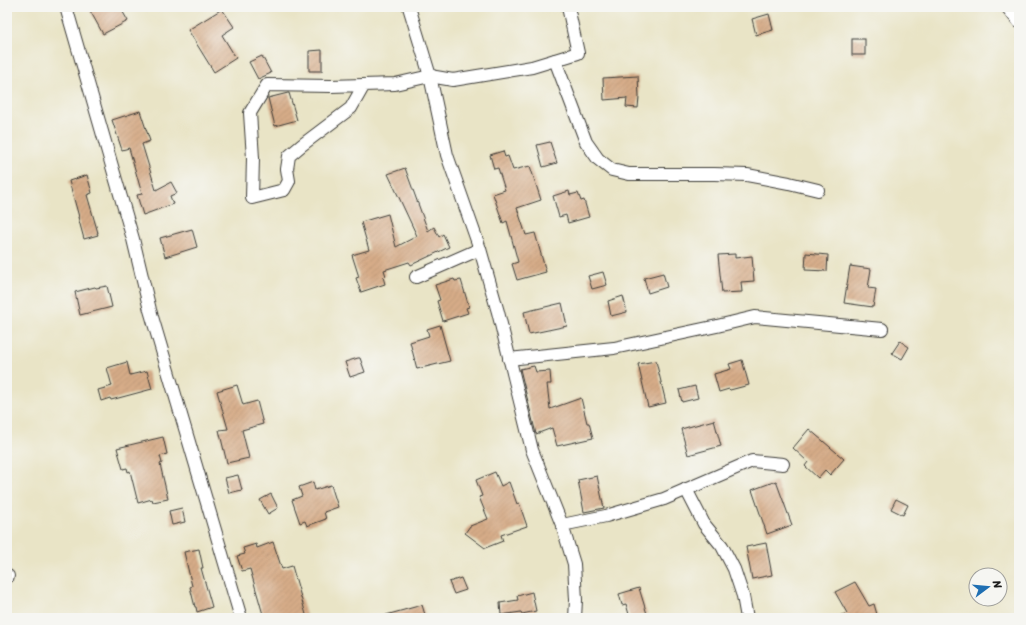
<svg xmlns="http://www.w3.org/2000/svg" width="1026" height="625" font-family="Sriracha,sans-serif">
<defs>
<pattern id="building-hatch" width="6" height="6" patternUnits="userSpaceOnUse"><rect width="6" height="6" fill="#d6ac88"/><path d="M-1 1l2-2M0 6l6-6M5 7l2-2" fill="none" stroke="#b79375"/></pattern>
</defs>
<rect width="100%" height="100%" fill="#f6f6f2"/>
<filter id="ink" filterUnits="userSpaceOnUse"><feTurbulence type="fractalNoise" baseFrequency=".025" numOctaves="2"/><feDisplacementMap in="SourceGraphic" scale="8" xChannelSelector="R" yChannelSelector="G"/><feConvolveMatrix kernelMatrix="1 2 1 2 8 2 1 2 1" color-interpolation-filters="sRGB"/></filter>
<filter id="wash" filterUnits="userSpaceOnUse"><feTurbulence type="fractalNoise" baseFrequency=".012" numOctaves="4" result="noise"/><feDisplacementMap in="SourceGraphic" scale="16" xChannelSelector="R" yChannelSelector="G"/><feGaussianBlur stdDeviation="0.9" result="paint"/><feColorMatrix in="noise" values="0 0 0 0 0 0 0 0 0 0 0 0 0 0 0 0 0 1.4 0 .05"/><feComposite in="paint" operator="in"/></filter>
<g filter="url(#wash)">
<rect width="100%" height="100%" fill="#e9e4c6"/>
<g id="blocks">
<!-- building -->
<g fill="url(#building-hatch)">
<path d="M88 7H120L128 21 103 34Z"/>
<path d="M222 9 234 27 222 35 236 58 214 72 188 30Z"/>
<path d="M769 14 773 30 756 35 752 19Z"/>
<rect x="852" y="39" width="13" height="16"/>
<path d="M322 50V71H309V51Z"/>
<path d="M262 56 271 73 258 79 249 62Z"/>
<path d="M638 76 639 97 638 108 626 107 627 98 604 100 603 78Z"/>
<path d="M288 93H289L297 120 275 126 268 98Z"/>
<path d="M140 111 150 141 142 144 156 190 171 182 177 193 170 196 173 204 143 215 137 195 142 194 129 148 122 150 112 120Z"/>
<path d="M550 142 557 163 543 167 537 145Z"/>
<path d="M503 151 505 157 508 156 513 170 530 166 541 200 517 208 526 235 535 233 546 272 517 280 512 264 518 262 507 221 503 223 493 194 505 190 498 168 494 169 490 155Z"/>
<path d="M405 168 428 231 434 227 439 237 443 234 449 247 411 265 409 262 384 270 386 276 383 277 385 284 361 292 356 278 359 277 352 255 369 250 361 222 388 214 396 247 417 236 388 174Z"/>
<path d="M87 175 92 193 87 195 98 233H97L98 235 84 239 78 217H79L69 181Z"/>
<path d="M569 191 570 195 578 193 581 201 584 200 589 217 568 223 566 215 559 217 553 196Z"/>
<path d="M192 229 197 247 165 257 160 238Z"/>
<path d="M806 253 828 255 827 271 805 270Z"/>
<path d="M735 254V258L752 256 754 281 741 282 742 292 722 293 718 255Z"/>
<path d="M850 266 871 269 868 288 876 289 873 307 844 303Z"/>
<path d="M603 272 607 285 592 289 588 276Z"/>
<path d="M663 273 667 287 648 293 644 278Z"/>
<path d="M454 279 455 281 461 280 469 307 466 308 468 313 443 321 437 301 440 300 435 285Z"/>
<path d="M107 286 112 307 80 315 75 292 95 287 96 288Z"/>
<path d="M623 296 627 312 611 316 608 301Z"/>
<path d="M562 303 567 326 529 334 524 312Z"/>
<path d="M440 325 450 361 417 369 410 342 429 336 427 329Z"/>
<path d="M900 341 909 347 902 359 892 353Z"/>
<path d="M358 358H360L365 372 350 377 345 362Z"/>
<path d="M742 360 749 385 730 390 729 389 719 392 714 374 731 369 729 364Z"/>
<path d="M656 361 666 403 648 407 638 364Z"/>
<path d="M127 362 130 375 147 371 152 389 111 400 110 398 101 401 98 390 112 386 107 368Z"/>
<path d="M534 366 536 372 550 371 551 384H547L550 409 581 398 587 423H589L593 438 557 446 552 428 536 434 520 369Z"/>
<path d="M237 385 243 405 257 401 263 424 242 430 249 458 227 463 219 430 228 429 217 391Z"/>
<path d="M695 386 698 398 682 402 679 390Z"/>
<path d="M714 420 721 446 688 455 681 429Z"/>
<path d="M809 429 844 459 830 475 825 470 818 478 805 466 808 462 793 448Z"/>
<path d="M163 437 167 454 160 456 162 463 160 464 168 499 153 502 152 499 138 503 130 471 128 472 127 468 123 469 117 448Z"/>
<path d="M495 472 501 486 509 482 517 504 519 503 527 526 501 535 503 541 485 548 465 533 470 526 488 519 479 497 482 496 476 480Z"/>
<path d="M238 475 242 490 229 493 225 478Z"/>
<path d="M597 476 604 508 584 512 578 480Z"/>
<path d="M776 481 792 525 767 534 752 490Z"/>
<path d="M313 482 315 490 331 485 338 507 324 512 326 519 307 526 305 521 300 523 292 500 302 496 299 487Z"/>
<path d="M271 494 278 508 268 514 260 500Z"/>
<path d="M896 499 908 505 903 515 891 509Z"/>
<path d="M182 508 185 522 172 525 169 511Z"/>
<path d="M273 542 282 569 292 566 307 618H264L250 569 242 571 237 556 245 554 243 548 256 544 257 548Z"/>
<path d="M766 543 772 575 752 579 746 547Z"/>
<path d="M199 549 203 568H201L212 607 197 612 196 607H195L190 587 192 586 184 552Z"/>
<path d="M461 578 466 590 454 594 449 582Z"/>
<path d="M855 582 869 606 874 604 878 618H840L839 616 847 613 835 592Z"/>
<path d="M639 588 647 614 630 618 626 604 622 605 619 594Z"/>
<path d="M532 592 536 611 522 614 521 612 501 615 500 603 518 600 517 596Z"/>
<path d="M422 605 426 618H387L386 615Z"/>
</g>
</g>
</g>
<g filter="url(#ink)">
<use href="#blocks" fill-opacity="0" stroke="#3b3a36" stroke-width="1"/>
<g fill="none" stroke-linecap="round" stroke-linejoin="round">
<defs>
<g id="minor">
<path d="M66 7 133 239 150 310 241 618"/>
<path d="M409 7 430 76 447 155 480 249 498 312 532 450 562 525 574 564 576 600 575 618"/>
<path d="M1007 7 1019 22"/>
<path d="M555 60 586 142 598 159 612 170 629 174H714L747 175 789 183 818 190"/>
<path d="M364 85 351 108 302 145 289 156 287 169 289 181 284 190 252 198 253 158 250 113 267 85 331 86 395 84 430 76 453 80 532 67 578 53 568 7"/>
<path d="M416 277 480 249"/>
<path d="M509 359 614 348 717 326 755 317 882 329"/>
<path d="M686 489 704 524 722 546 734 569 743 596 747 618"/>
<path d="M562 525 606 516 664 499 752 461 783 464"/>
<path d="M7 576H8"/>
</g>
</defs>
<!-- minor casing -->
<use href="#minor" stroke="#3b3a36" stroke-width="14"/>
<!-- minor -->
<use href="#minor" stroke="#fff" stroke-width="12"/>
</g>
</g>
<!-- margin -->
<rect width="1026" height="625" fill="none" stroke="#f6f6f2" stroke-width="24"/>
<!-- north arrow -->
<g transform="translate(988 587) rotate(74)"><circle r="19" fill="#f6f6f2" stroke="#9f9f9c"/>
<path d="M0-3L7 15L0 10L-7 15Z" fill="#1f6fb2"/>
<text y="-6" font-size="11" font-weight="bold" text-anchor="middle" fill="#1c1c1c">N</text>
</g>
</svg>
